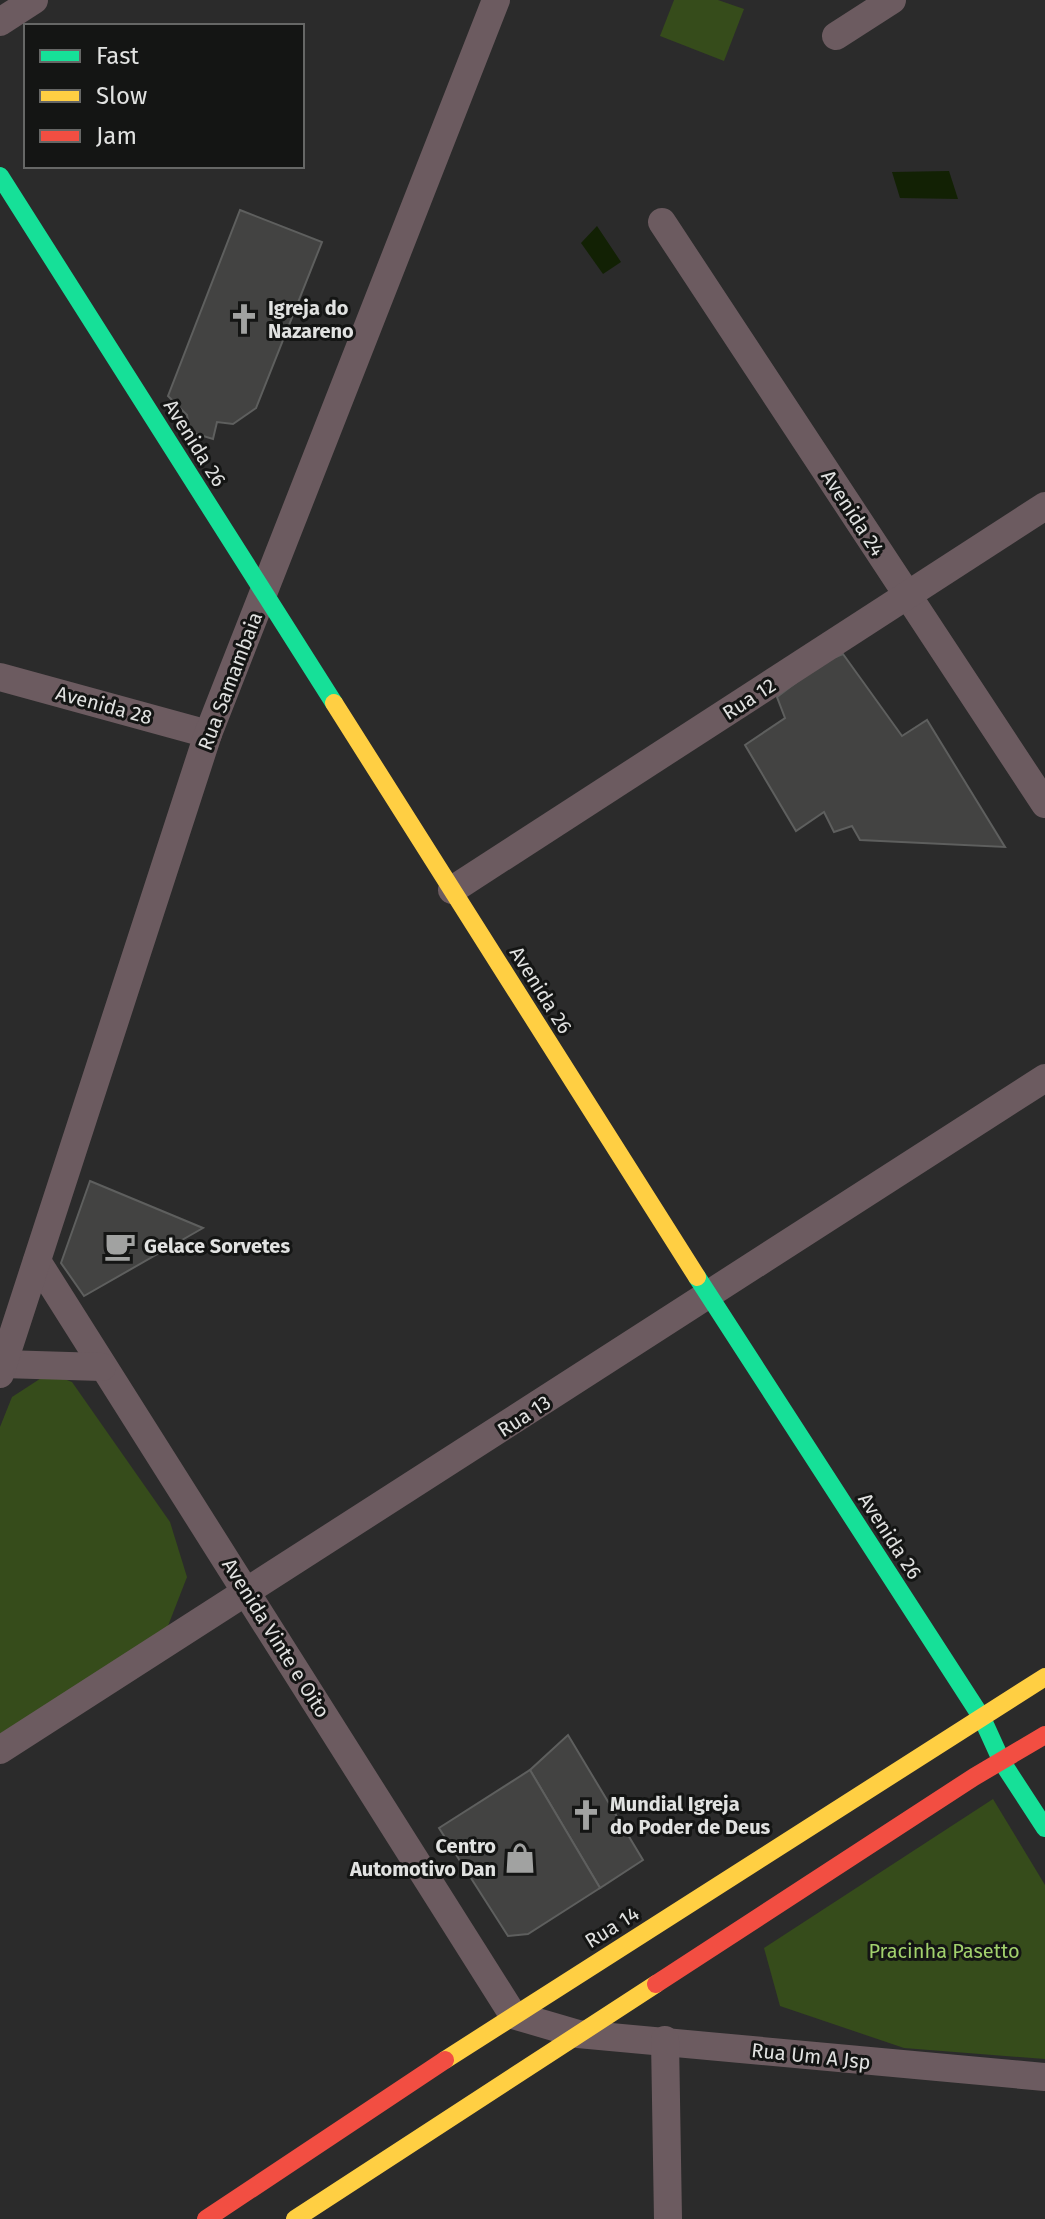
<svg xmlns="http://www.w3.org/2000/svg" width="1045" height="2219" font-family="'Fira Sans',sans-serif">
<rect width="100%" height="100%" fill="#2b2b2b"/>
<!-- green -->
<g fill="#364c1b">
<path d="M674 0H718L744 9 724 61 660 36Z"/>
<path d="M49 1373 72 1382 170 1522 187 1577 166 1631 0 1734V1427L12 1397Z"/>
<path d="M993 1799 1045 1885V2059L904 2048 780 2006 764 1948Z"/>
</g>
<!-- water -->
<g fill="#122104">
<path d="M949 171 958 199 900 198 892 172Z"/>
<path d="M597 226 621 262 603 274 581 243Z"/>
</g>
<!-- building -->
<g fill="#434342" stroke="#5e5f5e" stroke-width="2">
<path d="M240 210 322 242 256 408 233 424 217 422 213 439 190 432 187 415 168 396Z"/>
<path d="M843 654 902 736 927 720 1005 847 860 840 852 826 834 832 824 812 796 831 745 745 785 718 777 697 823 662Z"/>
<path d="M90 1181 203 1228 84 1296 61 1263Z"/>
<path d="M568 1735 643 1860 600 1888 530 1770Z"/>
<path d="M530 1770 600 1888 528 1934 508 1936 439 1828Z"/>
</g>
<g fill="none" stroke-linecap="round" stroke-linejoin="round">
<!-- street -->
<g stroke="#6c5b60" stroke-width="28">
<path d="M0 22 34 0"/>
<path d="M836 36 892 0"/>
<path d="M662 222 1045 804"/>
<path d="M0 677 208 734"/>
<path d="M452 890 1045 506"/>
<path d="M37 1261 513 2015 578 2034 1045 2077"/>
<path d="M3 1364 102 1367"/>
<path d="M0 1374 208 734 496 0"/>
<path d="M0 1750 1045 1078"/>
<path d="M665 2040 668 2219"/>
</g>
<!-- fast -->
<g stroke="#16e098" stroke-width="18">
<path d="M0 176 334 703"/>
<path d="M697 1277 982 1718 1002 1762 1045 1828"/>
</g>
<!-- slow -->
<g stroke="#ffcf43" stroke-width="18">
<path d="M334 703 697 1277"/>
<path d="M445 2060 1045 1677"/>
<path d="M295 2219 656 1984"/>
</g>
<!-- jam -->
<g stroke="#f24e42" stroke-width="18">
<path d="M656 1984 974 1777 1045 1735"/>
<path d="M206 2219 445 2060"/>
</g>
</g>
<!-- icons -->
<defs>
<symbol id="church-bare" viewBox="-9 -9 18 18"><path d="M-1.2-6h2.4v3.5h3.3v2.4h-3.3V6h-2.4V-.1h-3.3v-2.4h3.3Z" fill="#a1a2a1" stroke="#141514" stroke-width="2.5" paint-order="stroke"/></symbol>
<symbol id="cafe-bare" viewBox="-9 -9 18 18"><path d="M-5.5-4.5H6V0H3Q3 3.5 0 3.5H-2.5Q-5.5 3.5-5.5 0ZM3-3.2v2h1.7v-2ZM-6 4.5H4V6H-6Z" fill="#a1a2a1" stroke="#141514" stroke-width="2.5" paint-order="stroke"/></symbol>
<symbol id="shop-bare" viewBox="-9 -9 18 18"><path d="M-5-2.5h2.3a2.7 3.5 0 0 1 5.4 0H5L5.5 6h-11ZM-1.5-2.5h3a1.5 2.3 0 0 0-3 0Z" fill="#a1a2a1" stroke="#141514" stroke-width="2.5" paint-order="stroke"/></symbol>
</defs>
<g fill-rule="evenodd">
<use href="#church-bare" x="222" y="297" width="44" height="44"/>
<use href="#cafe-bare" x="98" y="1224" width="44" height="44"/>
<use href="#church-bare" x="564" y="1793" width="44" height="44"/>
<use href="#shop-bare" x="498" y="1836" width="44" height="44"/>
</g>
<g text-anchor="middle" dominant-baseline="central" stroke-width="6" stroke-linejoin="round" paint-order="stroke">
<!-- poi labels -->
<g font-size="20" font-weight="bold" fill="#e1e2e1" stroke="#141514" text-anchor="start">
<text x="268" y="308">Igreja do<tspan x="268" dy="23">Nazareno</tspan></text>
<text x="144" y="1246">Gelace Sorvetes</text>
<text x="610" y="1804">Mundial Igreja<tspan x="610" dy="23">do Poder de Deus</tspan></text>
<text x="496" y="1846" text-anchor="end">Centro<tspan x="496" dy="23">Automotivo Dan</tspan></text>
</g>
<!-- street labels -->
<g font-size="20" fill="#e1e2e1" stroke="#141514">
<text transform="translate(195 443) rotate(58)">Avenida 26</text>
<text transform="translate(853 513) rotate(57)">Avenida 24</text>
<text transform="translate(230 681) rotate(-69)">Rua Samambaia</text>
<text transform="translate(749 699) rotate(-33)">Rua 12</text>
<text transform="translate(104 705) rotate(15)">Avenida 28</text>
<text transform="translate(541 990) rotate(58)">Avenida 26</text>
<text transform="translate(524 1416) rotate(-33)">Rua 13</text>
<text transform="translate(890 1536) rotate(57)">Avenida 26</text>
<text transform="translate(276 1638) rotate(58)">Avenida Vinte e Oito</text>
<text transform="translate(612 1927) rotate(-32)">Rua 14</text>
<text transform="translate(811 2056) rotate(6)">Rua Um A Jsp</text>
</g>
<!-- park labels -->
<g font-size="20" fill="#a2d16d" stroke="#141514">
<text x="944" y="1951">Pracinha Pasetto</text>
</g>
</g>
<!-- legend -->
<rect x="24" y="24" width="280" height="144" fill="#141514" stroke="#666766" stroke-width="2"/>
<rect x="40" y="50" width="40" height="12" fill="#16e098" stroke="#666766" stroke-width="2"/>
<text x="96" y="64" font-size="24" fill="#e1e2e1">Fast</text>
<rect x="40" y="90" width="40" height="12" fill="#ffcf43" stroke="#666766" stroke-width="2"/>
<text x="96" y="104" font-size="24" fill="#e1e2e1">Slow</text>
<rect x="40" y="130" width="40" height="12" fill="#f24e42" stroke="#666766" stroke-width="2"/>
<text x="96" y="144" font-size="24" fill="#e1e2e1">Jam</text>
</svg>
